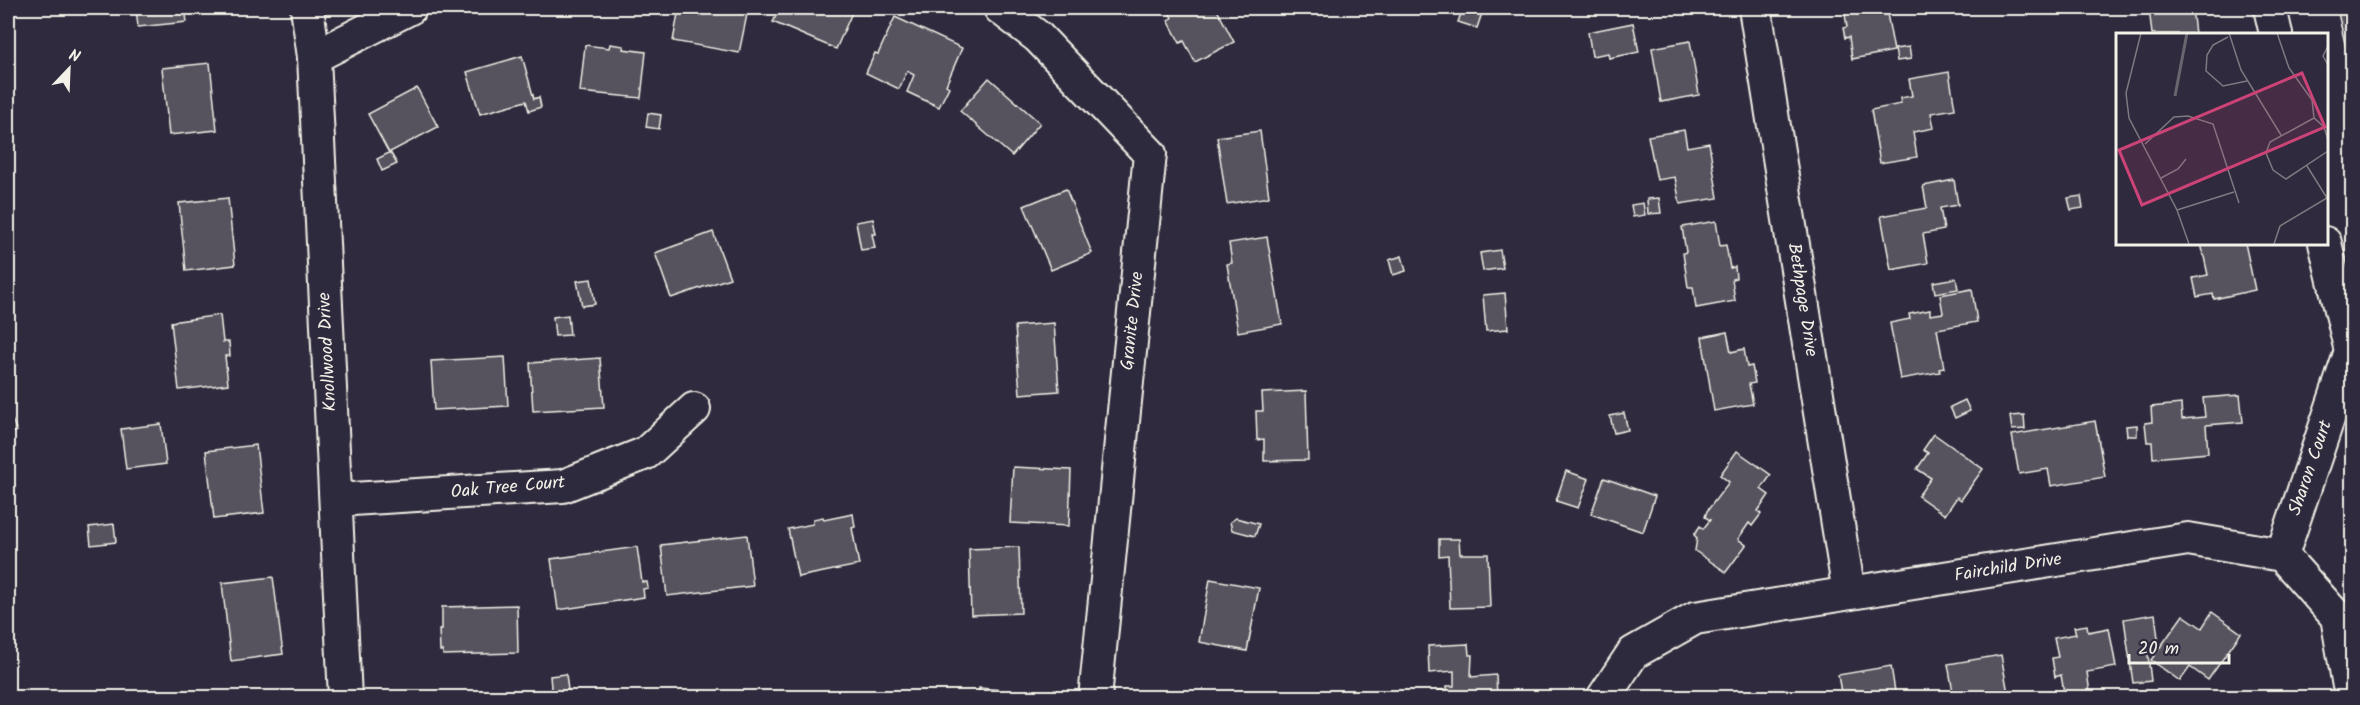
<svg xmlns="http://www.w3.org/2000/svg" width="2360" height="705" font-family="Kalam,sans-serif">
<rect width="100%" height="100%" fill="#2f2a3d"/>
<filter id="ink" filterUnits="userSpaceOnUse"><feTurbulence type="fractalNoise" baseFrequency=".0167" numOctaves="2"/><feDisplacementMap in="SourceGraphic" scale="12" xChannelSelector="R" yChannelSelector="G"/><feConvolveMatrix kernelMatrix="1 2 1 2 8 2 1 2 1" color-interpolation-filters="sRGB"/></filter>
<g filter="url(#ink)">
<!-- building -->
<g fill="#56525f" stroke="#f4f1e8" stroke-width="1.5">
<path d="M136 8H185L187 22 138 27Z"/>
<path d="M679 8H734L748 10 739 53 673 41Z"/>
<path d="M780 8H854L836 49 773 22Z"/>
<path d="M1167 8H1216L1234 42 1195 62 1184 41 1180 43 1168 20 1172 18Z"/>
<path d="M1463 8 1482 13 1477 28 1458 22Z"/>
<path d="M1844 8H1886L1894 51 1852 59 1849 37 1845 38 1843 28 1847 27Z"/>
<path d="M2149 8H2192L2195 34H2152Z"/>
<path d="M2352 9V74L2338 13Z"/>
<path d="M895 17 962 48 946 85 949 87 939 107 907 92 914 75 907 71 899 89 866 73 875 53 878 54Z"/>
<path d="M1633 23 1639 52 1609 58 1608 53 1592 56 1588 32Z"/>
<path d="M1690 41 1699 95 1661 102 1652 48Z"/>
<path d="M610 44 624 46 623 49 646 52 641 98 580 92 585 45 609 48Z"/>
<path d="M1909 47 1911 59 1897 61 1895 49Z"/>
<path d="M522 56 534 99 539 97 541 107 529 111 526 101 480 114 467 72Z"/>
<path d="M210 63 217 130 169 135 162 68Z"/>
<path d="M1949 72 1955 109 1931 113 1934 128 1913 132 1917 157 1880 163 1871 110 1901 104 1900 98 1912 96 1909 79Z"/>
<path d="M989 78 1040 123 1012 156 960 111Z"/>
<path d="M417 88 438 127 390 152 397 164 382 171 377 159 389 153 368 114Z"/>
<path d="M648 113 661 115 659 129 646 127Z"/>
<path d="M1684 130 1687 147 1709 143 1718 198 1680 204 1675 177 1657 180 1648 136Z"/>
<path d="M1260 131 1269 197 1227 204 1217 137Z"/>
<path d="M1954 180 1958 205 1940 208 1944 230 1923 234 1928 263 1891 270 1881 216 1927 208 1923 186Z"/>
<path d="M1066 189 1092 253 1051 270 1024 206Z"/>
<path d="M2081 196 2083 208 2071 210 2068 198Z"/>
<path d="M228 198 235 265 186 271 179 203Z"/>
<path d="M1659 198 1661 213 1648 214 1647 199Z"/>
<path d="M1643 203 1645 215 1633 217 1631 205Z"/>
<path d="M873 219 876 234H872L875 248 861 250 856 222Z"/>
<path d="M1716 221 1720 246 1726 245 1730 268 1735 267 1736 278 1732 279 1735 301 1696 308 1693 287H1688L1683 253 1686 252 1682 227Z"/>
<path d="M713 232 730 278 671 298 655 253Z"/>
<path d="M1267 237 1282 324 1238 332 1227 264 1232 263 1229 243Z"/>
<path d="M2201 243H2245L2255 290 2214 299 2213 294 2197 297 2193 278 2208 275Z"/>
<path d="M1500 250 1503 268 1483 271 1480 253Z"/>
<path d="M1402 256 1406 271 1393 275 1389 260Z"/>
<path d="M1956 278 1958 289 1935 293 1933 282Z"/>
<path d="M591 279 595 304 582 306 577 281Z"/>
<path d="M1972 289 1977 322 1937 329 1944 368 1939 369 1940 372 1900 379 1890 323 1910 319 1909 314 1930 310V315L1943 313 1940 295Z"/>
<path d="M1505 293 1508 329 1486 331 1483 295Z"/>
<path d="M220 315 223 342H229L230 356H225L228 384 179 390 171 322Z"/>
<path d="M568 315 570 335 555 336 553 317Z"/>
<path d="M1054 323 1059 391 1020 394 1015 326Z"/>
<path d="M1727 332 1731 352 1744 349 1747 367 1752 366 1755 383 1749 384 1753 404 1714 411 1702 337Z"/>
<path d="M505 357 508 406 434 410 431 361Z"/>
<path d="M600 358 604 407 533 411 530 363Z"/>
<path d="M1306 391 1308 460 1264 461V439L1257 440 1256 411H1263L1262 393Z"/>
<path d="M2240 395 2243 422 2206 425 2208 453 2153 458 2152 442H2147L2145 423 2152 422 2151 407 2181 404 2182 419 2205 417 2203 398Z"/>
<path d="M1965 400 1970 411 1955 418 1950 407Z"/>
<path d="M9 413 17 431 8 435V414Z"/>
<path d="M1624 413 1628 430 1614 433 1610 416Z"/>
<path d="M2024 415 2025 429 2012 430 2010 416Z"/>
<path d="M2095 421 2105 477 2051 486 2048 469 2019 474 2012 435Z"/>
<path d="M161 424 166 464 126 469 121 429Z"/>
<path d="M2137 425V436H2127L2126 426Z"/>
<path d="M1934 434 1983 469 1961 500 1957 497 1945 515 1918 496 1931 478 1917 469 1928 453 1923 450Z"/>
<path d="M256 445 264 513 214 519 206 451Z"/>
<path d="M1737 451 1771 475 1761 489 1769 495 1758 511 1761 514 1752 526 1749 523 1738 539 1746 545 1726 572 1695 551 1697 538 1694 535 1700 526 1703 529 1710 520 1705 517 1707 511 1729 482 1720 475Z"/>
<path d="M1013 467 1071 470 1069 526 1010 523Z"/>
<path d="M1566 471 1589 479 1578 508 1556 501Z"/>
<path d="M1604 478 1655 496 1643 532 1591 514Z"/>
<path d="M853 514 855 527 852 528 859 565 798 577 788 529 813 524V519L823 517 824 520Z"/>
<path d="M1236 518 1259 524 1255 536 1232 530 1230 522Z"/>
<path d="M114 524 116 542 91 545 89 527Z"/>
<path d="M747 535 753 586 667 596 661 545Z"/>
<path d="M1439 539H1459L1460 554H1488L1490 607 1450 608 1448 555 1439 556Z"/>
<path d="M637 547 642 582H647L648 588 643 589 644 597 558 610 551 559Z"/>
<path d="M1019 547 1021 613 971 615 969 549Z"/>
<path d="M273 577 283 654 231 661 222 583Z"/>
<path d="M1210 579 1259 588 1247 651 1199 642Z"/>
<path d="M517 605 518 653 443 655V651H440L439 629H442V607Z"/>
<path d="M2212 612 2241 633 2208 680 2190 667 2180 681 2151 660 2183 615 2202 628Z"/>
<path d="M2155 614 2159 646 2147 647 2151 681 2133 683 2124 619Z"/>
<path d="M2087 625 2088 632 2109 628 2116 667 2087 672 2090 693 2065 698 2061 675 2055 677 2052 658 2058 657 2054 638 2076 634 2074 627Z"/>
<path d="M1468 644 1469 655H1472L1471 677 1496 675 1497 698H1438V690H1447V686H1454V671L1429 673 1428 646Z"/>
<path d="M2001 655 2008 693 1978 698H1954L1948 664Z"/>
<path d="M1891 666 1896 698H1842L1838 675Z"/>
<path d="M566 674 569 698H552L550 676Z"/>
<path d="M979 688 1026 692V698H978Z"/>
</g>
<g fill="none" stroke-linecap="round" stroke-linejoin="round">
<defs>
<g id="minor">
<path d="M307 8 314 57 345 698"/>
<path d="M1000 8 1038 37 1150 154 1095 698"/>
<path d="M1755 8 1849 593"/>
<path d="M2270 8 2276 34"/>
<path d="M314 57 410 8"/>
<path d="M336 500 563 486 646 453 694 409"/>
<path d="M2282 555 2351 351 2325 243"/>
<path d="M1603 698 1633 653 1695 618 2188 539 2282 555 2337 617 2351 698"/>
</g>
</defs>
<!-- minor casing -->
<use href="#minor" stroke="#f4f1e8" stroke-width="36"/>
<!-- minor -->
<use href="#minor" stroke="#2f2a3d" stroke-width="32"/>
</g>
</g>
<g text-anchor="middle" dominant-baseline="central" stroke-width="6" stroke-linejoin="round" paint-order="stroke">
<!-- street labels -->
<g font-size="18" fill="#f4f1e8" stroke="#2f2a3d">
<text transform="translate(1802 300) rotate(81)">Bethpage Drive</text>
<text transform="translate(1133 321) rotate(-84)">Granite Drive</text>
<text transform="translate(328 352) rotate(-93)">Knollwood Drive</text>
<text transform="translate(2311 468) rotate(-71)">Sharon Court</text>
<text transform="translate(508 488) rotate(-5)">Oak Tree Court</text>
<text transform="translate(2008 568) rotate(-9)">Fairchild Drive</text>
</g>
</g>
<!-- overview -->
<g transform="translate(2116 33)">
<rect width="212" height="212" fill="#2f2a3d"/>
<path fill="none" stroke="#6a6670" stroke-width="3" d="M59 63 71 0"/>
<path fill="none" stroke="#7e7a81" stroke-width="1.5" d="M25 0 10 60 13 85 61 177 73 211M113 0 125 37 165 102M161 0 173 35 196 67 198 85M112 4 97 12 91 22 90 38 107 53 131 48M212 13 207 23 212 32M212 107 208 94 198 85 154 109 150 120 157 137 170 146 212 118M29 111 58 84 72 83 97 91 123 170M45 145 62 136 70 126M61 177 118 159M158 211 164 193 211 165 191 133"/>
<path fill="#cc4377" fill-opacity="0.15" stroke="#cc4377" stroke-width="3" d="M186 40 209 94 26 172 3 117Z"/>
<rect width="212" height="212" fill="none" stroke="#f4f1e8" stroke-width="3"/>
</g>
<!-- margin -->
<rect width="2360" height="705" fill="none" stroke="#2f2a3d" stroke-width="30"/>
<rect x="15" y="15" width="2330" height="675" fill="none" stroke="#f4f1e8" stroke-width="2" filter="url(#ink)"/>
<!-- north arrow -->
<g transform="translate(69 69) rotate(23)" stroke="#2f2a3d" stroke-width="4.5" paint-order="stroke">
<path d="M0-4.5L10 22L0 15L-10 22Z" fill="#f4f1e8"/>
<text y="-9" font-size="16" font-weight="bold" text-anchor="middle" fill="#f4f1e8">N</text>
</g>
<!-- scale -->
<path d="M2129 654v9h100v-9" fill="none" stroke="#f4f1e8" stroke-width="3"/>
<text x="2138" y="654" font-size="18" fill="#f4f1e8" stroke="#2f2a3d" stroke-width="4.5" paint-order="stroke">20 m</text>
</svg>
